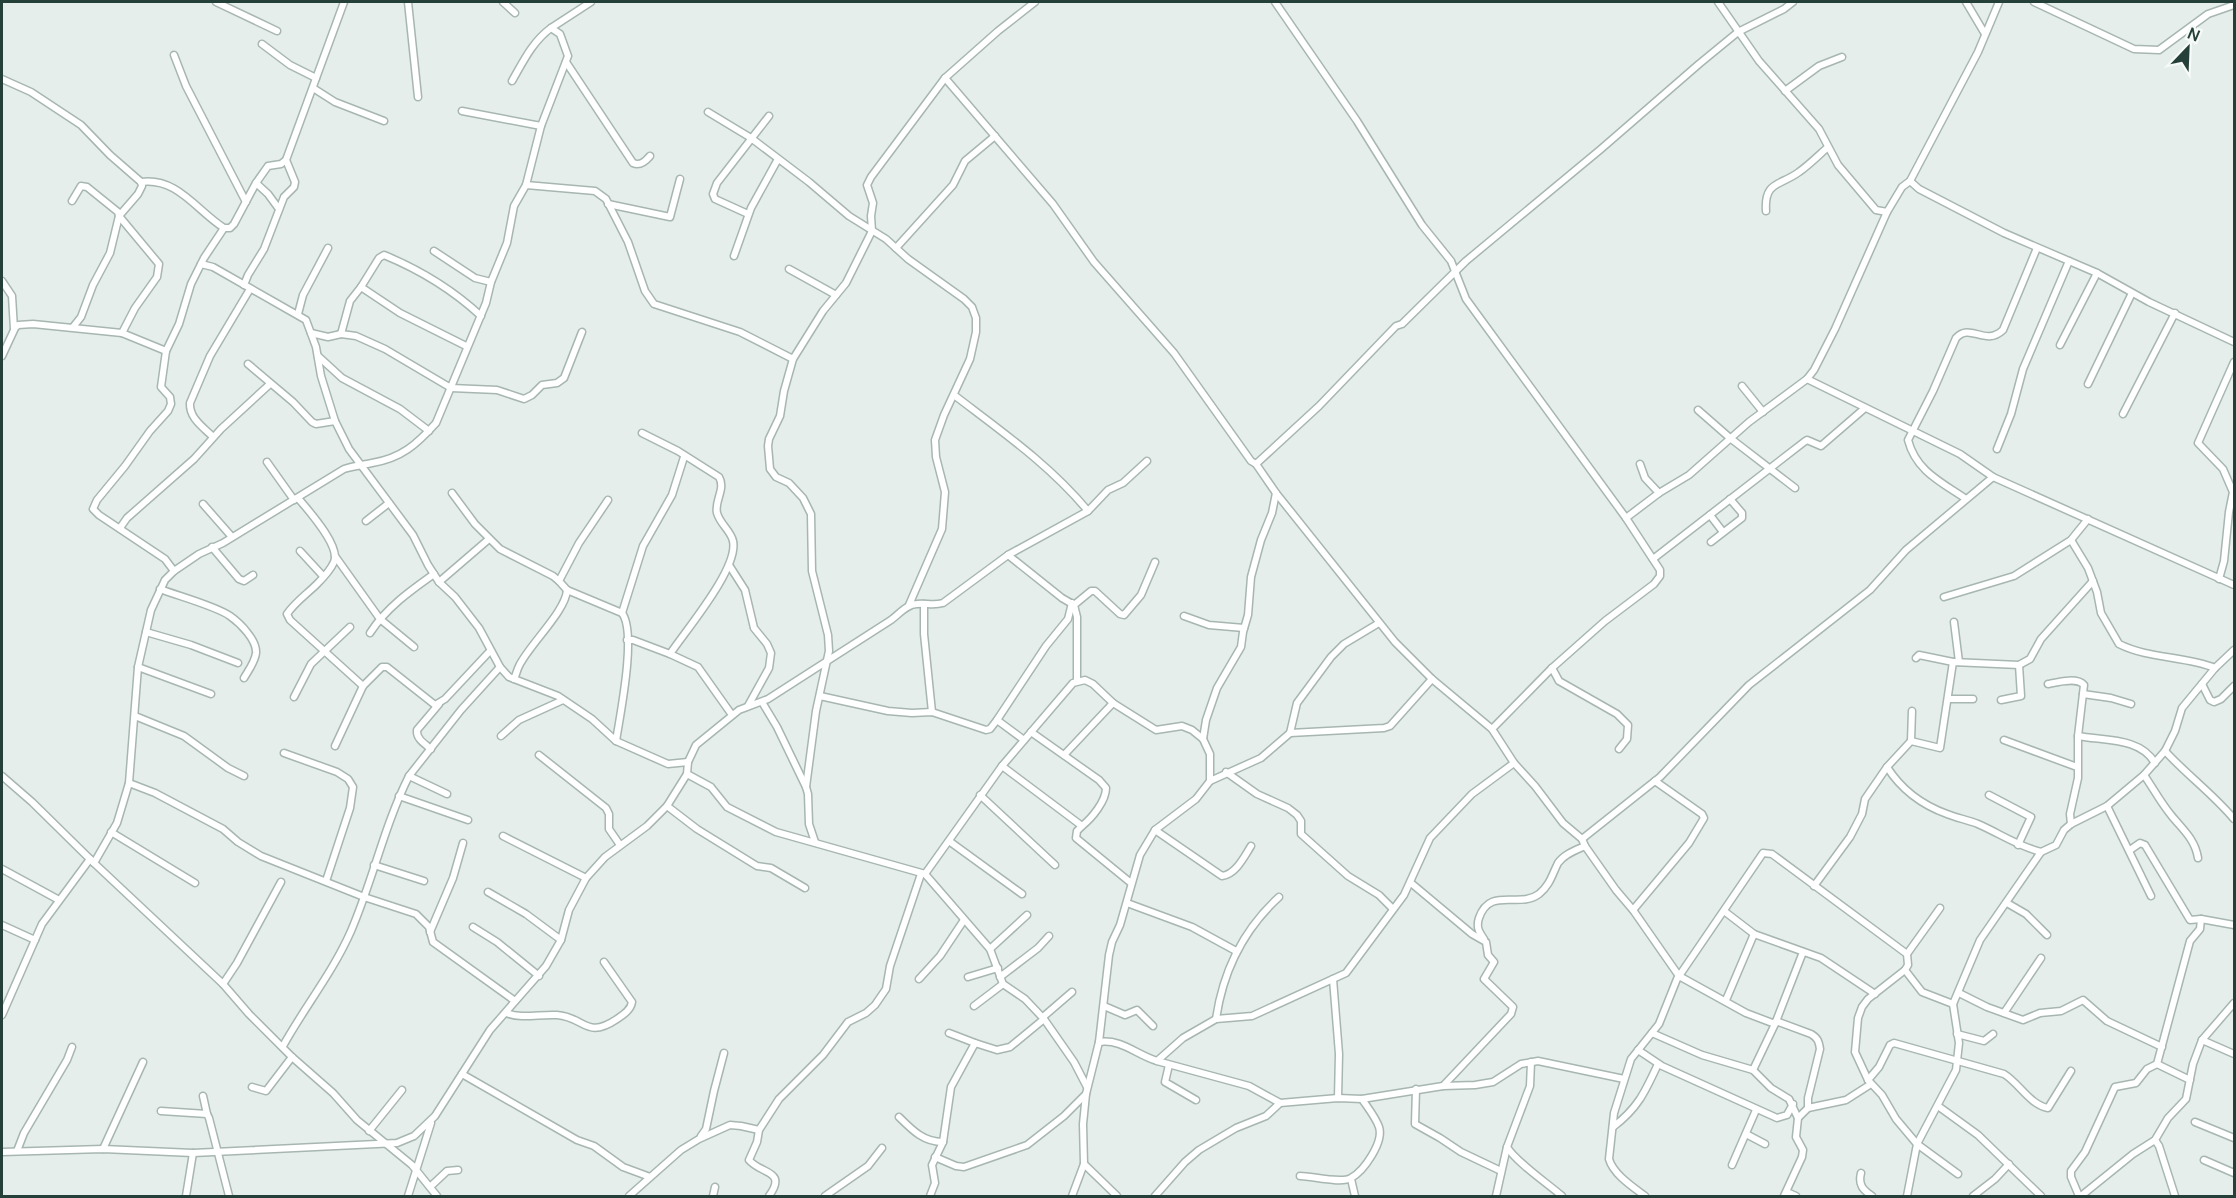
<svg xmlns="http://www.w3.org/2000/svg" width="2236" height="1198" font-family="Manrope,sans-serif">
<rect width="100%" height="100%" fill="#e5eeea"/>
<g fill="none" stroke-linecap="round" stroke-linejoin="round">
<defs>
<g id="minor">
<path d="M216 2 277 31"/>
<path d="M408 2 418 97"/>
<path d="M503 2 515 13"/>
<path d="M1035 2 998 31 945 78 1053 204 1094 262 1174 353 1251 461 1256 464 1276 493 1395 642 1432 679 1492 729 1514 763 1535 786 1563 823 1582 839 1585 846 1616 890 1633 910 1679 976 1746 1013 1775 1024"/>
<path d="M1275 2 1357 121 1422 225 1451 261 1466 299 1474 310 1626 518 1660 570V576L1654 584 1605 621 1552 668 1492 729"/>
<path d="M1718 2 1759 61 1819 129 1838 165 1876 210 1887 212"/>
<path d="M1966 2 1985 34"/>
<path d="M2034 2 2134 49 2159 50 2208 14 2234 5"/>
<path d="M262 44 290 65 316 78"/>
<path d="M174 55 186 86 246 202"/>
<path d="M566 62 633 163C640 166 645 162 650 156"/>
<path d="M2 79 31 92 81 125 110 155 141 182C177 177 196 210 224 228H230L234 224 256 183 268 166 281 164 286 160"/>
<path d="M512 81C523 62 532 42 551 28"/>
<path d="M313 88 335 102 384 121"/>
<path d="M1785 91 1819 66 1842 57"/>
<path d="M462 111 541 126"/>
<path d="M708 112 751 138 809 182 849 216 886 239 908 259 964 299 972 307 976 318V332L970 359 944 415 935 440 936 457 945 492 942 529 909 605"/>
<path d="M1910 181 1919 189 2004 233 2097 273 2149 302 2234 342"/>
<path d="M256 183 268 194 279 209"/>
<path d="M526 185 595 191 606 199 628 242 645 291 654 304 740 332 793 359"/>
<path d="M72 201 81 186 87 187 118 212 119 216 159 264 157 277 135 308 122 333"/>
<path d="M608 204 670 217 680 179"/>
<path d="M1766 211C1764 181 1780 186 1799 172 1809 165 1819 155 1828 147"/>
<path d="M748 214 715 199 713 194 717 183 769 116"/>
<path d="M896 248 953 185 965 161 995 136"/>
<path d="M434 251 475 278 491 282"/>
<path d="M734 256 751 208 778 159"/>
<path d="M201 264 213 267 306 320 316 347 321 376 335 421 349 449 413 535 428 565 439 582 455 597 479 628 500 667 509 677 558 696 592 719 616 741 668 764 688 762"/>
<path d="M789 269 836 295"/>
<path d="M2 281 12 296 14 329"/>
<path d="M244 285 248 275 264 249 284 197 294 187 295 182 286 160 344 2"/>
<path d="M361 287 379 258 384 255C418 269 453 290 481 316"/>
<path d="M298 314 303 295 328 248"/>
<path d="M73 327 81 317 93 285 110 253 119 216 138 194 142 186 141 182"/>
<path d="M311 333 328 337 341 334 356 336 385 349 451 388 497 390 524 399 532 395 542 385 557 383 564 378 582 332"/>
<path d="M341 334 350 301 361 287 400 313 466 346"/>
<path d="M2060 345 2097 273"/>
<path d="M2 356 15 328 18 325 33 324 122 333 166 351"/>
<path d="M318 356 342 378 400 409 429 431"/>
<path d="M248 364 293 402 312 422 316 424 335 421"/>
<path d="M1807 379 1960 454 1993 477 2234 585"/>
<path d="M2088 384 2132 293"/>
<path d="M1742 386 1763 412"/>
<path d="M954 395C1001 431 1050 465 1088 511"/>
<path d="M1698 410 1730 438 1795 488"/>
<path d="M2123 414 2175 313"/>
<path d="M642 433 678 451 719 477C726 489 714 501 717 513 720 524 731 531 733 541 739 568 686 630 670 654"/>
<path d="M213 437C203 427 189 418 190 403L210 356 250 289"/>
<path d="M1997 449 2011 414 2023 369 2069 261"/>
<path d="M267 462 294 500"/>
<path d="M1256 464 1319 406 1396 326 1402 324 1466 261 1601 149 1699 64 1738 32 1784 9 1793 2"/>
<path d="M1640 464 1645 478 1659 493"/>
<path d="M452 493 475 524 500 549 553 576 559 581"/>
<path d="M298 498C308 510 341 546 334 562 331 569 322 579 317 584 307 594 295 602 287 614L290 620 363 686"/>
<path d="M1966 499C1941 482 1916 471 1908 440L1933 391 1956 338C1970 322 1985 347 2003 330L2037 248"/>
<path d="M608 500 579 543 559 581 567 590 622 613C637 633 620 715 616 741"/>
<path d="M203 504 232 537"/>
<path d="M1710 515 1723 532"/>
<path d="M1626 518 1659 493 1689 475 1749 422 1807 379 1814 370 1835 329 1887 212 1902 187 1910 181 1978 52 1999 2"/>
<path d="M366 521 389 503"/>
<path d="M120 528 127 518 194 459 221 429 270 384"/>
<path d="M2071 540 2088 568 2097 592 2101 613 2119 644C2149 659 2185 656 2215 668"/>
<path d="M1711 542 1742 518V513L1730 499"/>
<path d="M212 547 239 579 244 581 253 575"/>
<path d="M300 551 323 576"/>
<path d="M1008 555 1062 598 1074 605 1091 591H1095L1120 614 1124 615 1141 595 1155 562"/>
<path d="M335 556 380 619 414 647"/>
<path d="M1653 559 1804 442 1807 440 1821 446 1865 408"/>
<path d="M729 565 745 590 754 628 767 644 771 653 769 668 748 706"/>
<path d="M174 571 165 559 99 515 93 509 97 500 125 466 150 431 168 411 171 404 170 397 161 387 166 351 179 324 191 284 204 258 224 228"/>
<path d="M2219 579 2224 561 2229 512 2233 492 2223 469 2198 443 2234 362"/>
<path d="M439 582 489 539"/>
<path d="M160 589C178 596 216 606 230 616 240 623 257 640 256 653 255 662 248 671 244 678"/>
<path d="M1944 597 2014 576 2071 540 2088 519"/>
<path d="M924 604V634L932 712"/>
<path d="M1074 605 1077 617V680"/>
<path d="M622 613 643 546 672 495 684 457"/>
<path d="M1184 616 1209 625 1244 628"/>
<path d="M1954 622 1959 662"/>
<path d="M146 632 191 645 238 663"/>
<path d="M370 633C386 608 410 591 434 574"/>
<path d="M627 640H633L670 654 698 667 732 715"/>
<path d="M1916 658 1919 655 1953 662"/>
<path d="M138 667 211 694"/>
<path d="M1552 668 1559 681 1617 714 1628 725 1627 739 1619 749"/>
<path d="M514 679C516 675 517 670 519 666 529 645 566 611 567 590"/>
<path d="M2048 684C2058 682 2077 677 2084 685L2078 736V778L2070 814 2071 824"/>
<path d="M2202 684 2210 700 2214 702 2221 699 2234 686"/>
<path d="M2083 694 2111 698 2131 704"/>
<path d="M820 696 888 711 912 713 932 712 986 730 990 729 997 720 1024 740"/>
<path d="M294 697 311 664 350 627"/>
<path d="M1948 699H1973"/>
<path d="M2001 700 2021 696 2019 665"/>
<path d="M762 702 777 727 806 787 808 794 809 824 815 842"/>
<path d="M135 716 184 736 228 768 244 776"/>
<path d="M997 720 1046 646 1068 619 1072 603"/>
<path d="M1031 732 1099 780 1106 788C1106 801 1092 818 1082 826"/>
<path d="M1290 733 1297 703 1331 657 1344 644 1379 623"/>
<path d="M501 736 519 720 563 700"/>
<path d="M2078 736C2104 741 2140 737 2155 763"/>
<path d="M1203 739 1206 720 1217 688 1241 647 1243 632 1248 615 1251 577 1261 540 1272 513 1276 493"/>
<path d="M2004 740 2077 767"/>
<path d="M1911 741 1912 711"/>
<path d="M335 746 363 686 382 667H387L435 705 445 699 490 651"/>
<path d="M431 749C425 744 416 739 417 730L439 704"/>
<path d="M2165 751C2187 775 2213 794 2234 819"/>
<path d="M284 753 337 772 348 779 353 787 350 808 326 881"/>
<path d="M539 755 606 808 609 814V829L620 845"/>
<path d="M1064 755 1113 703"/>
<path d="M1002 766 1082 826 1077 831 1076 838 1131 883"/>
<path d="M1887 767C1901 789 1922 805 1947 814 1957 818 1968 820 1978 824 2001 834 2015 845 2041 852"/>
<path d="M1226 772 1257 794 1288 808 1297 815 1301 821V834L1348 876 1379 895 1393 909"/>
<path d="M687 774 711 787 727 807 776 832 925 874 990 949 1003 984 1025 999 1044 1019 1074 1062 1087 1087"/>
<path d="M2144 775C2153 788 2161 803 2171 815 2183 830 2195 839 2198 858"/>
<path d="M2 776 32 802 94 863 223 984 249 1014 292 1057 333 1093 357 1120 412 1165 437 1196"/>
<path d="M1210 781 1261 758 1290 733 1384 728 1390 726 1432 679"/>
<path d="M129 783 155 793 223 829 238 842 261 856 364 897 416 914 429 927 433 942 515 1001"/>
<path d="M806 787 816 711 829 651 828 635 812 571 811 514 803 498 789 483 776 477 770 469 768 446 769 439 780 416 784 391 793 359 823 311 846 283 872 231 871 216 873 203 867 185 871 177 945 78"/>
<path d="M447 794 409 776 461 710 500 667"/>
<path d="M980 795 1055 865"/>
<path d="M1989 795 2031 817 2018 845"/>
<path d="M399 796 468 820"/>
<path d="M667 806 697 829 757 866 771 868 805 888"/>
<path d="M2107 806 2151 896"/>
<path d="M1155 830 1222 876C1236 874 1244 857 1251 846"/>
<path d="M111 832 195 883"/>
<path d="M503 836 586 878"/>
<path d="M1582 839 1660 777 1749 685 1870 590 1906 550 1993 477"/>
<path d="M949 841 1022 894"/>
<path d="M2130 850 2140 843 2145 845 2190 920 2201 919 2234 925"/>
<path d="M94 863 117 823 129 783 138 667 151 610 165 580 174 571 199 554 223 543 344 469C354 466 362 465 372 463 402 458 417 444 436 423L486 303 491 282 507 243 514 206 526 185 541 126 568 56 560 34 551 28 591 2"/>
<path d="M374 865 424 881"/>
<path d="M2 869 59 900"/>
<path d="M925 874 1002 766 1073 683 1085 680 1093 684 1113 703 1156 730 1182 726 1192 730 1203 739 1210 754V781L1196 799 1155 830 1140 855 1120 925 1112 942 1109 955 1099 1042 1086 1094 1083 1124 1084 1164 1072 1196"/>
<path d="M1411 883 1472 934 1486 942 1488 955 1494 962 1484 979 1513 1007 1511 1014 1443 1086"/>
<path d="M1814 886 1850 837 1862 814 1865 799 1887 767 1911 741 1940 748 1953 662 2019 665 2030 659 2041 639 2093 581"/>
<path d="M488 892 526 914 561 940"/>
<path d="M1127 903 1192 927 1236 951"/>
<path d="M2007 903 2026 914 2047 935"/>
<path d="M1633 910 1689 843 1704 818 1702 814 1655 781"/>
<path d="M1724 911 1754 934 1821 958 1875 994"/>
<path d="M2 925 35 940"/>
<path d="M473 927 497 942 539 976"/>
<path d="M430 932 453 878 463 843"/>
<path d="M1484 939C1479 932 1476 927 1479 918 1490 886 1519 909 1539 894 1550 885 1552 875 1558 863 1564 854 1576 850 1585 846"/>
<path d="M990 949 1027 915"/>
<path d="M1907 954 1940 908"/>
<path d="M1905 970 1868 999 1862 1007 1858 1018 1855 1052 1868 1080 1882 1095 1896 1119 1917 1144 1958 1174"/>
<path d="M968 977 998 968"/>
<path d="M1000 977 1038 948 1049 936"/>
<path d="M919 979 940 956 964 920"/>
<path d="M1333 979 1339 1054 1338 1098"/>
<path d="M223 984 237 963 281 882"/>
<path d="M1959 993 1987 1007 2023 1020 2040 1013 2061 1011 2083 1000 2107 1021 2162 1047"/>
<path d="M1726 1000 1754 934"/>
<path d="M974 1006 1003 984"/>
<path d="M1104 1006 1125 1015 1137 1010 1153 1026"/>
<path d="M506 1013C522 1019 539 1014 557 1015 585 1017 586 1040 617 1019 623 1015 631 1010 632 1002L604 962"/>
<path d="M2004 1013 2041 958"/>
<path d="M2 1015 42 924 90 859"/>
<path d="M1043 1017 1072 992"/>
<path d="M1216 1019C1223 971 1243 930 1279 897"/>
<path d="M1776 1021 1811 1034C1818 1038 1819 1042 1820 1049L1808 1098V1108L1798 1118"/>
<path d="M949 1033 975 1043"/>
<path d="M1652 1033 1702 1055 1753 1070 1771 1088 1789 1099 1798 1118 1796 1137 1803 1150 1802 1157 1784 1196"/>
<path d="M1957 1034 1984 1041 1993 1034"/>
<path d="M2202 1040 2234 1054"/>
<path d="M1099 1042C1122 1039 1135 1054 1157 1061L1249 1086 1280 1103 1338 1098 1362 1099 1443 1086 1475 1085 1493 1082 1521 1064 1538 1061 1624 1079"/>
<path d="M283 1046C304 1008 333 972 351 931 373 880 384 826 409 776"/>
<path d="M1638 1050 1662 1066 1777 1118 1787 1115 1793 1104"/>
<path d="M1157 1061 1183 1038 1216 1019 1252 1016 1346 973 1404 895 1430 838 1472 794 1514 763"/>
<path d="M2157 1064 2190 1080"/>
<path d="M1169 1065 1165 1082 1196 1100"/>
<path d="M1753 1070 1775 1024 1803 952"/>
<path d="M462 1074 577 1140 594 1146 623 1167 650 1177"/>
<path d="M1868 1080 1879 1067 1890 1045 1894 1043 2004 1074C2019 1083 2030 1105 2048 1108L2071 1071"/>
<path d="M252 1087 266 1091 292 1057"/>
<path d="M1416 1089 1415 1124 1440 1138 1461 1152 1501 1171"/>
<path d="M203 1096 207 1114"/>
<path d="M1938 1106 1978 1135 2041 1196"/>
<path d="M1808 1108 1846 1100 1871 1084"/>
<path d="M161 1111 207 1114 209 1118 229 1196"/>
<path d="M899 1117C913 1131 924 1142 943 1142"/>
<path d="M2195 1122 2234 1138"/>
<path d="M1613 1127C1638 1108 1645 1092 1658 1064"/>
<path d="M369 1131 402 1090"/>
<path d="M1746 1134 1765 1144"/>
<path d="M701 1136 706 1129 714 1091 724 1053"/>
<path d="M2155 1140 2159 1146 2175 1196"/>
<path d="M1507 1147C1516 1162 1547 1183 1562 1196"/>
<path d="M103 1149 143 1062"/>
<path d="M17 1151 24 1133 67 1060 72 1047"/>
<path d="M2 1152 103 1149 193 1153 397 1143 414 1136 435 1116 490 1030 546 966 561 940 569 910 586 878 605 857 647 826 667 806 687 774 688 762 696 745 739 710 768 699 891 620C899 614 907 604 917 604 927 603 933 606 943 603L1008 555 1088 511 1108 490 1123 483 1147 461"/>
<path d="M935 1157 956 1166 964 1167 1027 1145 1064 1116 1086 1094"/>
<path d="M2204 1160 2234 1173"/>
<path d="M1084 1164 1117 1196"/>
<path d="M1732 1165 1756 1110"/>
<path d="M1861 1173C1858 1185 1863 1190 1872 1196"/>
<path d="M1300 1176C1312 1176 1341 1184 1351 1178 1364 1171 1384 1142 1379 1127 1376 1118 1368 1108 1362 1099"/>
<path d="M1351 1179 1355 1196"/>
<path d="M430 1187 447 1171 458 1170"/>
<path d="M1787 1192 1796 1196"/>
<path d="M186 1196 193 1153"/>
<path d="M408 1196 431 1123"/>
<path d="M629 1196 681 1150 699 1139 730 1125 741 1126 759 1130"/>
<path d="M713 1196 715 1187"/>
<path d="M769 1196C788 1170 760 1174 749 1160L757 1142 759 1130 779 1099 823 1055 848 1022 866 1013 875 1005 886 989 890 966 921 874"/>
<path d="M825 1196 868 1166 882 1148"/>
<path d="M930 1196 935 1183 932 1165 943 1142 951 1087 974 1045 975 1043 997 1050 1010 1047 1044 1019"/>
<path d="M1155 1196 1185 1162 1199 1150 1236 1128 1266 1116 1280 1103"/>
<path d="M1496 1196 1507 1147 1530 1086 1531 1062"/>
<path d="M1645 1196C1633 1187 1613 1174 1609 1159L1614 1113 1631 1059 1659 1024 1677 979 1763 853 1772 854 1907 954 1908 965 1905 970 1922 992 1953 1004"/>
<path d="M1907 1196 1917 1144 1956 1070 1959 1043 1953 1004 1980 940 2041 852 2056 845 2064 830 2071 824 2107 806 2144 775 2165 751 2175 731 2182 708 2215 668 2234 650"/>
<path d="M1973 1196 1995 1179 2009 1164"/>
<path d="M2079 1196 2071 1177V1171L2085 1152 2115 1087 2136 1083 2147 1069 2157 1064 2190 941 2200 929 2201 919"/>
<path d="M2081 1196 2133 1154 2155 1140 2168 1118 2186 1099 2193 1064 2202 1040 2234 1003"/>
</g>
</defs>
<!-- minor casing -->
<use href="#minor" stroke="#a7b6b1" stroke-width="9"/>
<!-- minor -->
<use href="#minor" stroke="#fff" stroke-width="6"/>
</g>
<!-- border -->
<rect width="2236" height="1198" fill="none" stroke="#244038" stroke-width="6"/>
<!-- north arrow -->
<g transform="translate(2188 48) rotate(23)" stroke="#f6faf8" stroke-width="4.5" paint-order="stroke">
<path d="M0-4.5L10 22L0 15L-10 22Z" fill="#244038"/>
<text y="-9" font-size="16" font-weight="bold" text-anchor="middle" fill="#244038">N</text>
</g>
</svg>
